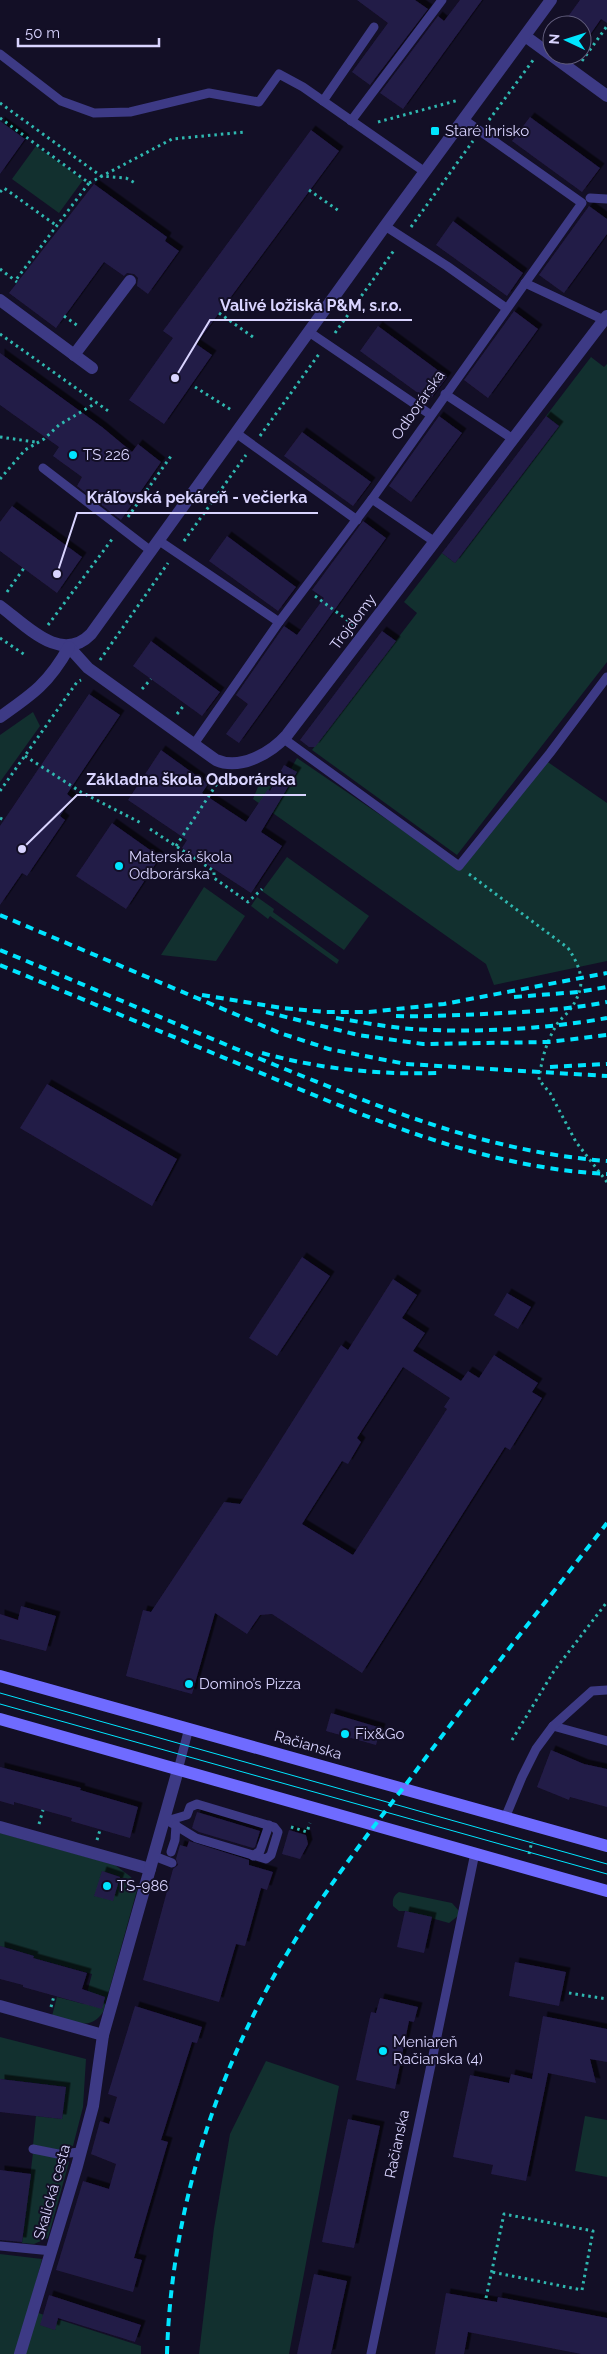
<svg xmlns="http://www.w3.org/2000/svg" width="607" height="2354" font-family="Raleway,sans-serif">
<defs>
<filter id="shadow"><feDropShadow dx="4.5" dy="-4.5" stdDeviation="0" flood-color="#0009"/></filter>
</defs>
<rect width="100%" height="100%" fill="#130f26"/>
<!-- green -->
<g fill="#12302f">
<path d="M36 146 83 180 59 213 12 179Z"/>
<path d="M591 357 604 367 607 364V662L457 855 312 750 417 613 404 602 442 553 455 563 559 426 546 416Z"/>
<path d="M33 712 40 726 0 782V735Z"/>
<path d="M297 758 458 868 542 758 607 803V961L494 985 486 964 253 799 260 782 279 790Z"/>
<path d="M287 857 369 916 344 950 262 891Z"/>
<path d="M204 887 245 916 216 961 161 955Z"/>
<path d="M257 897 274 909 273 912 339 960 337 964 270 916 268 919 251 906Z"/>
<path d="M0 1833 115 1865 131 1877 137 1890 103 2012C90 2032 72 2021 52 2016L57 1997 84 2004 92 1974 33 1958V1956L0 1946Z"/>
<path d="M399 1892 452 1903 459 1911 458 1916 449 1923 406 1911H399L393 1906C392 1899 394 1895 399 1892Z"/>
<path d="M0 2037 86 2059 83 2107 73 2146 59 2150 33 2145 36 2116 62 2119 66 2087 0 2079Z"/>
<path d="M266 2061 339 2086 289 2354H199L214 2228 230 2134Z"/>
<path d="M585 2116 607 2120V2177L575 2171Z"/>
<path d="M33 2153 65 2159 69 2162 48 2238 34 2244 22 2243Z"/>
<path d="M0 2254 42 2259 29 2310 141 2346V2354H0Z"/>
</g>
<!-- building -->
<g fill="#241b47" fill-rule="evenodd" filter="url(#shadow)">
<path d="M357 0H415L428 9 370 85 352 72 388 23Z"/>
<path d="M460 0H482L403 109 380 93 438 16 444 21Z"/>
<path d="M580 0H607V23L601 19 582 46V25H562Z"/>
<path d="M530 117 600 168 582 192 512 141Z"/>
<path d="M0 121 25 139 0 174Z"/>
<path d="M311 130 339 151 196 344 212 355 164 424 129 400 173 338 163 331Z"/>
<path d="M94 184 167 237 165 241 179 251 148 294 137 286 138 278 134 274 127 273 124 276 104 262 56 328 9 293Z"/>
<path d="M589 206 607 219V234L564 293 539 275Z"/>
<path d="M453 221 523 273 507 296 436 245Z"/>
<path d="M514 311 538 329 488 398 464 380Z"/>
<path d="M378 326 447 377 429 401 360 351Z"/>
<path d="M0 353 102 427 132 452 138 444 161 462 121 520 77 486 82 477 53 456 59 447 0 405Z"/>
<path d="M439 416 462 433 411 502 389 486Z"/>
<path d="M546 416 559 426 455 563 442 553Z"/>
<path d="M302 432 371 482 353 506 284 456Z"/>
<path d="M12 506 82 557 57 593 0 551V522Z"/>
<path d="M363 521 386 538 239 743 226 734 248 704 236 695 284 626 297 635 324 598 312 590Z"/>
<path d="M227 536 296 587 278 611 209 561Z"/>
<path d="M382 631 396 641 315 747H309L300 740Z"/>
<path d="M151 641 220 692 202 716 133 666Z"/>
<path d="M89 694 120 715 67 794 72 798 60 816 65 820 27 876 22 873 0 905V826Z"/>
<path d="M161 750 208 784 202 793 246 822 268 789 270 791 284 765 297 772 261 832 282 846 251 893 182 848 187 840 128 800Z"/>
<path d="M112 823 160 857 126 909 76 876Z"/>
<path d="M47 1084 177 1159 152 1206 20 1128Z"/>
<path d="M302 1257 330 1276 277 1356 249 1338Z"/>
<path d="M393 1279 417 1295 402 1318 425 1333 413 1351 461 1381 468 1371 479 1378 494 1355 538 1383 532 1392 542 1398 510 1450 505 1447 362 1673 272 1614 260 1615 247 1634 215 1613 192 1694 126 1676 143 1610 151 1612 224 1502 240 1504 341 1345 348 1350ZM403 1367 450 1398 444 1407 447 1409 353 1555 302 1524 342 1461 348 1464 361 1442 357 1438Z"/>
<path d="M507 1293 531 1307 518 1329 494 1315Z"/>
<path d="M21 1606 56 1616 46 1651 0 1639V1614L18 1620Z"/>
<path d="M331 1713 381 1728 376 1745 326 1731Z"/>
<path d="M551 1750 584 1764 607 1769V1807L570 1797 569 1800 537 1787Z"/>
<path d="M0 1767 81 1788 80 1790 138 1807 130 1838 71 1821 72 1818 14 1802V1805L0 1801Z"/>
<path d="M197 1812 260 1831 255 1847 253 1848 199 1832 192 1828Z"/>
<path d="M289 1830 306 1835 308 1844 300 1859 282 1854Z"/>
<path d="M189 1841 249 1860V1865L273 1872 267 1890 261 1888 245 1946 236 1944 219 2002 143 1980 173 1869 178 1865 176 1859 180 1845 187 1847Z"/>
<path d="M102 1871 120 1877 113 1901 94 1896Z"/>
<path d="M405 1911 432 1917 424 1953 397 1947Z"/>
<path d="M0 1946 34 1956 33 1958 87 1973 82 1989 105 1997 102 2009 23 1987V1985L0 1979Z"/>
<path d="M515 1962 566 1972 559 2006 509 1996Z"/>
<path d="M380 1998 418 2007 414 2022 409 2021 395 2089 356 2080 371 2012 376 2013Z"/>
<path d="M135 2006 202 2027 197 2043 192 2042 161 2140 168 2142 134 2258 142 2260 133 2292 56 2270 83 2181 109 2189 116 2164 91 2154 100 2121 109 2124 117 2097 108 2094Z"/>
<path d="M543 2016 607 2029V2062L590 2059 596 2083 548 2073 526 2181 491 2174 493 2165 453 2157 470 2075 509 2083 511 2074 532 2079Z"/>
<path d="M0 2079 66 2087 62 2119 0 2112Z"/>
<path d="M348 2119 380 2126 354 2248 322 2242Z"/>
<path d="M0 2170 31 2174 22 2242 0 2240Z"/>
<path d="M314 2274 347 2281 331 2354H297Z"/>
<path d="M446 2293 497 2302 498 2297 607 2318V2354H581L468 2332 464 2354H435Z"/>
<path d="M49 2295 141 2325 135 2342 58 2318 55 2330 40 2325Z"/>
</g>
<g fill="none" stroke-linecap="round" stroke-linejoin="round">
<!-- path -->
<g stroke="#2fb8b0" stroke-width="3" stroke-dasharray="2.5 4" stroke-linecap="butt">
<path d="M582 61 607 26"/>
<path d="M0 103 101 176 126 178 137 184"/>
<path d="M0 118 89 183 15 281"/>
<path d="M489 120 534 59"/>
<path d="M378 122 459 100"/>
<path d="M89 183 172 139 245 132"/>
<path d="M309 190 339 211"/>
<path d="M0 192 4 188 57 226"/>
<path d="M411 227 473 141"/>
<path d="M0 269 17 282"/>
<path d="M219 313 253 337"/>
<path d="M64 316 78 326"/>
<path d="M335 333 395 249"/>
<path d="M0 334 111 413"/>
<path d="M195 387 233 411"/>
<path d="M260 436 319 354"/>
<path d="M0 437 35 442"/>
<path d="M0 479 25 450 44 439 59 425 96 403"/>
<path d="M128 517 171 456"/>
<path d="M184 541 246 455"/>
<path d="M7 592 24 568"/>
<path d="M315 596 354 625"/>
<path d="M48 625 113 538"/>
<path d="M0 638 25 655"/>
<path d="M100 660 168 563"/>
<path d="M142 689 151 679"/>
<path d="M177 714 185 704"/>
<path d="M25 756 81 792 141 823"/>
<path d="M0 791 77 682 81 680"/>
<path d="M0 818 4 820"/>
<path d="M150 829 214 871V878L248 902 262 889"/>
<path d="M176 846 222 776"/>
<path d="M469 874 568 948C583 971 587 987 569 1011 565 1016 559 1020 556 1026 546 1042 541 1062 539 1080L550 1093 576 1142 607 1182"/>
<path d="M512 1740 554 1671 607 1602"/>
<path d="M39 1824 43 1810"/>
<path d="M291 1827 307 1832 310 1823"/>
<path d="M97 1840 100 1830"/>
<path d="M529 1854 532 1841"/>
<path d="M569 1993 607 1999"/>
<path d="M51 2007 54 1996"/>
<path d="M486 2298 504 2214 593 2231 582 2290 492 2272"/>
</g>
<!-- service -->
<g stroke="#3d3a85" stroke-width="9">
<path d="M0 54 61 101 94 113 130 112 209 93 259 102 279 74 303 87 425 172"/>
<path d="M323 101 374 27"/>
<path d="M351 121 442 0"/>
<path d="M590 198 607 199"/>
<path d="M385 226 447 266 506 308"/>
<path d="M525 283 604 320"/>
<path d="M309 332 431 415"/>
<path d="M445 394 513 439"/>
<path d="M236 433 357 520"/>
<path d="M43 468 151 551"/>
<path d="M372 499 435 542"/>
<path d="M158 540 279 622"/>
<path d="M284 739 459 866 550 753 607 677"/>
<path d="M194 744 279 622 372 499 582 203 463 119"/>
<path d="M553 1726 607 1741"/>
<path d="M178 1770 189 1728"/>
<path d="M505 1818 522 1777 536 1749 553 1726 592 1691 607 1690"/>
<path d="M165 1819 196 1838 266 1859 271 1855 278 1832 274 1827 197 1804 190 1807 187 1815 170 1820"/>
<path d="M171 1852 175 1840 176 1825"/>
<path d="M154 1856 172 1863"/>
<path d="M253 1856 260 1851 269 1825"/>
<path d="M33 2149 58 2154 81 2152"/>
<path d="M0 2246 52 2251"/>
<path d="M371 2354 475 1853"/>
</g>
<!-- minor -->
<g stroke="#3d3a85" stroke-width="12">
<path d="M525 36 607 96"/>
<path d="M0 300 92 368"/>
<path d="M74 355 130 281"/>
<path d="M0 606C26 625 61 665 91 634L385 226 551 0"/>
<path d="M69 647 88 668 216 760C241 771 272 752 287 735L607 316"/>
<path d="M0 717C33 694 49 683 69 647"/>
<path d="M0 1827 150 1869"/>
<path d="M0 2006 103 2035"/>
<path d="M20 2354 77 2166 93 2106 103 2035 178 1770"/>
</g>
<!-- secondary -->
<g stroke="#6f6bff" stroke-width="12">
<path d="M0 1676 607 1846"/>
<path d="M0 1719 607 1891"/>
</g>
<!-- tram -->
<g stroke="#00e5ff" stroke-width="1">
<path d="M0 1693 607 1864"/>
<path d="M0 1704 607 1874"/>
</g>
<!-- rail -->
<g stroke="#00e5ff" stroke-width="4" stroke-dasharray="8 6" stroke-linecap="butt">
<path d="M0 915 280 1033 329 1049 406 1064 607 1076"/>
<path d="M0 950C92 988 183 1027 275 1065 384 1109 488 1152 607 1161"/>
<path d="M0 965C89 1002 179 1039 268 1076 378 1122 487 1168 607 1174"/>
<path d="M202 995 282 1008 325 1012H369L444 1004 607 973"/>
<path d="M514 997 578 992 607 987"/>
<path d="M266 1012 358 1035 423 1044 549 1042 607 1035"/>
<path d="M396 1016C426 1017 455 1015 484 1014 526 1012 566 1010 607 1002"/>
<path d="M336 1018C361 1022 386 1027 412 1029 473 1033 547 1029 607 1018"/>
<path d="M262 1053C320 1069 379 1075 440 1073"/>
<path d="M550 1067 607 1064"/>
<path d="M167 2354C171 2213 215 2073 288 1952 324 1891 367 1835 410 1779 474 1692 541 1608 607 1523"/>
</g>
</g>
<!-- markers -->
<g fill="#00e5ff" stroke="#130f26" stroke-width="2">
<rect x="430" y="126" width="10" height="10" rx="2.5"/>
<circle cx="73" cy="455" r="5"/>
<circle cx="119" cy="866" r="5"/>
<circle cx="189" cy="1684" r="5"/>
<circle cx="345" cy="1734" r="5"/>
<circle cx="107" cy="1886" r="5"/>
<circle cx="383" cy="2051" r="5"/>
</g>
<g text-anchor="middle" dominant-baseline="central" stroke-width="4" stroke-linejoin="round" paint-order="stroke">
<!-- poi labels -->
<g font-size="15" fill="#d9d4ff" stroke="#130f26" text-anchor="start">
<text x="445" y="131">Staré ihrisko</text>
<text x="83" y="455">TS 226</text>
<text x="129" y="857">Materská škola<tspan x="129" dy="17">Odborárska</tspan></text>
<text x="199" y="1684">Domino’s Pizza</text>
<text x="355" y="1734">Fix&amp;Go</text>
<text x="117" y="1886">TS-986</text>
<text x="393" y="2042">Meniareň<tspan x="393" dy="17">Račianska (4)</tspan></text>
</g>
<!-- street labels -->
<g font-size="15" fill="#d9d4ff" stroke="#130f26">
<text transform="translate(418 405) rotate(-55)">Odborárska</text>
<text transform="translate(353 622) rotate(-53)">Trojdomy</text>
<text transform="translate(308 1745) rotate(16)">Račianska</text>
<text transform="translate(397 2144) rotate(-78)">Račianska</text>
<text transform="translate(52 2192) rotate(-74)">Skalická cesta</text>
</g>
</g>
<!-- callouts -->
<path fill="none" stroke="#d9d4ff" stroke-width="2" d="M175 378L210 320H412M57 574L77 513H318M22 849L77 795H306"/>
<g fill="#d9d4ff" stroke="#130f26" stroke-width="2">
<circle cx="175" cy="378" r="5"/>
<circle cx="57" cy="574" r="5"/>
<circle cx="22" cy="849" r="5"/>
</g>
<g font-size="16" text-anchor="middle" font-weight="bold" fill="#d9d4ff" stroke="#130f26" stroke-width="4" stroke-linejoin="round" paint-order="stroke">
<text x="311" y="311">Valivé ložiská P&amp;M, s.r.o.</text>
<text x="197" y="503">Kráľovská pekáreň - večierka</text>
<text x="191" y="785">Základna škola Odborárska</text>
</g>
<!-- north arrow -->
<g transform="translate(567 40) rotate(274)"><circle r="24" fill="#130f26" stroke="#625e7d"/>
<path d="M0-4L9 19L0 12L-9 19Z" fill="#00e5ff"/>
<text y="-8" font-size="14" font-weight="bold" text-anchor="middle" fill="#d9d4ff">N</text>
</g>
<!-- scale -->
<path d="M18 38v8h141v-8" fill="none" stroke="#d9d4ff" stroke-width="2.5"/>
<text x="25" y="38" font-size="15" fill="#d9d4ff" stroke="#130f26" stroke-width="4" paint-order="stroke">50 m</text>
</svg>
